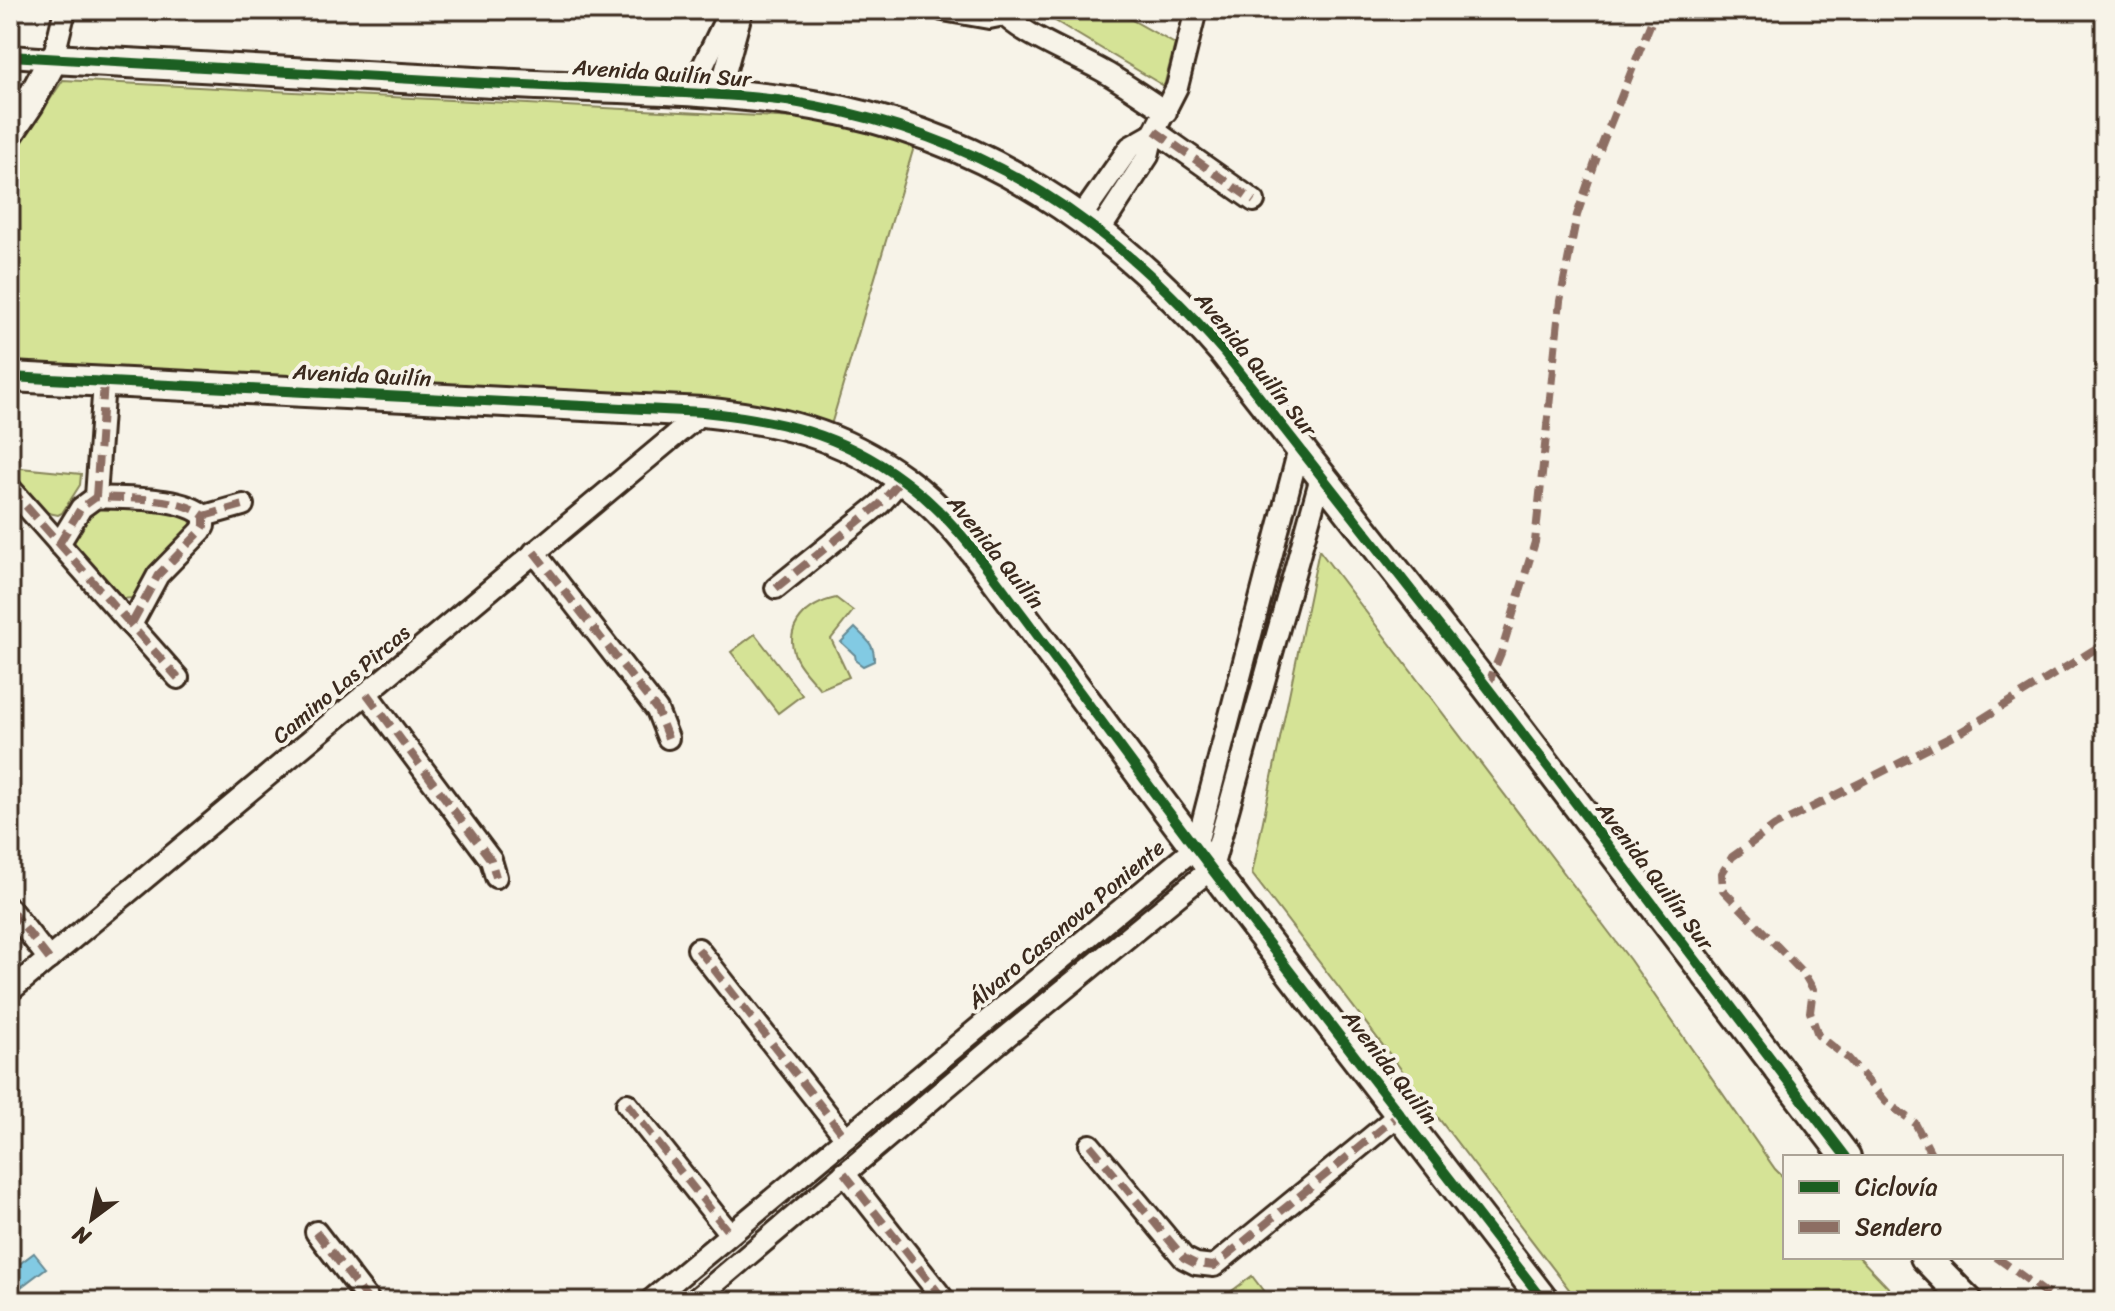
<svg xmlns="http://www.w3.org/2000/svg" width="2115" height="1311" font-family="Sriracha,sans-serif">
<rect width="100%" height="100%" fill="#f7f3e8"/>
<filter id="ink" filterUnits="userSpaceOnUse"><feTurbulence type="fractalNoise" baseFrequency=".0125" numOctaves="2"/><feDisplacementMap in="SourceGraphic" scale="16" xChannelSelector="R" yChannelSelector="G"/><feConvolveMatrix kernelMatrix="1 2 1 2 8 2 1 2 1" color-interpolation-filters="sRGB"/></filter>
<g filter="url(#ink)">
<!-- green -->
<g fill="#d5e396" stroke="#88865a" stroke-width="2">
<path d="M1037 10H1114L1175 44 1164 86Z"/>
<path d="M63 80 857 121 919 130 831 425 796 417 719 406 10 361V155L20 145Z"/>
<path d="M10 467 81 474 80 485 62 513 58 515 44 512 10 473Z"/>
<path d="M96 508 175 511 190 519 192 528 155 562 132 598 121 599 74 544C73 527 83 516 96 508Z"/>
<path d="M1319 550 1630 960 1775 1169 1785 1179V1257H1859L1901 1301H1578L1252 874Z"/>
<path d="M836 598 853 611 831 639 849 677 820 689C813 680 801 669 796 658 782 626 808 604 836 598Z"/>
<path d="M755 634 802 695 778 713 731 652Z"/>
<path d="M1252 1276 1271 1301H1223L1221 1299Z"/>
</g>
<!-- water -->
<g fill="#82cae3" stroke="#668a94" stroke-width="2">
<path d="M855 628C866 639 875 644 874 661L863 666 856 661 855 655 841 642Z"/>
<path d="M34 1253 46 1268 17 1290 10 1280V1271Z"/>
</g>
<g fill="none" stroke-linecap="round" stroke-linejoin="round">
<defs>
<g id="street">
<path d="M943 10 989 18 1004 15"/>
<path d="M1001 10C1012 31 1084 59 1108 74 1128 86 1147 99 1166 112"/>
<path d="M10 56 53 59 65 10"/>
<path d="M690 93 730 10"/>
<path d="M719 95 742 10"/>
<path d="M1155 131 1254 201"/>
<path d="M1081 217 1130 147 1153 134"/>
<path d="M1100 230 1148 156 1153 134 1177 87 1196 10"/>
<path d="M10 488 178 678"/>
<path d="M96 497 104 382"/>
<path d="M204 516 243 505"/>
<path d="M59 544 81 508 96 497C125 499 182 496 204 516V526L201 531 158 575 131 625"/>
<path d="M534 552 647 697 657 710 668 738"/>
<path d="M776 588 880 504 902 479"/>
<path d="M367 694 482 848 491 860 496 877"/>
<path d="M10 909 49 959"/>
<path d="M698 949 846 1138"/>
<path d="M10 991 703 412"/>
<path d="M627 1104 730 1234"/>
<path d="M1090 1145 1184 1258 1196 1264 1214 1266 1401 1113"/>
<path d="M844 1173 945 1301"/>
<path d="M316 1232 369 1301"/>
<path d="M650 1301 1196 847 1299 449"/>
<path d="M694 1301 995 1046 1212 868 1321 477"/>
</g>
<g id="secondary">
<path d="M10 132 29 104 53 59C200 66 346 76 493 83 599 89 708 87 813 105 983 134 1113 224 1224 352L1487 687 1846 1157"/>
<path d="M10 377 703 412C779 420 840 433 903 480 953 516 987 568 1024 617 1064 671 1104 725 1144 779 1275 955 1411 1128 1544 1301"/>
<path d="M1925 1257 1968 1301"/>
</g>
</defs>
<!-- street casing -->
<use href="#street" stroke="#3b2a1e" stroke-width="26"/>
<!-- secondary casing -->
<use href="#secondary" stroke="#3b2a1e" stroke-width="34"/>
<!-- street -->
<use href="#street" stroke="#f7f3e8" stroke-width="20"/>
<!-- secondary -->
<use href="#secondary" stroke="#f7f3e8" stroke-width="28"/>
<!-- quiet -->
<g stroke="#8d6e63" stroke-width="8" stroke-dasharray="16 8" stroke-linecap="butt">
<path d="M943 10 989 18 1004 15"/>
<path d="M1155 131 1254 201"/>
<path d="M10 488 178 678"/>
<path d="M96 497 104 382"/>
<path d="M204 516 243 505"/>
<path d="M59 544 81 508 96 497C125 499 182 496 204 516V526L201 531 158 575 131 625"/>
<path d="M534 552 647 697 657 710 668 738"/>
<path d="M776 588 880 504 902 479"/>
<path d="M1487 687 1501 653 1535 542 1560 301 1577 215 1597 157 1656 10"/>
<path d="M367 694 482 848 491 860 496 877"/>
<path d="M10 909 49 959"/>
<path d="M698 949 846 1138"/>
<path d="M627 1104 730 1234"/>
<path d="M1090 1145 1184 1258 1196 1264 1214 1266 1401 1113"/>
<path d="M1933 1157 1915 1123 1886 1102 1849 1059 1818 1035 1810 1012 1813 989 1804 974 1723 890 1722 873 1732 857 1775 826 1959 733 2105 643"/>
<path d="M844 1173 945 1301"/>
<path d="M316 1232 369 1301"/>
<path d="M1996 1257 2057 1301"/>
</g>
<defs>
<g id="cycleway">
<path d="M10 56C168 66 326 75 484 83 545 86 606 89 666 92 716 95 767 96 815 106 988 139 1111 221 1224 352L1487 687 1846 1157"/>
<path d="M10 377 703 412C779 420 840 433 903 480 953 516 987 568 1024 617 1064 671 1104 725 1144 779 1275 955 1411 1128 1544 1301"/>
</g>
</defs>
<!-- cycleway casing -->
<use href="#cycleway" stroke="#f7f3e8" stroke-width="15"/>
<!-- cycleway -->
<use href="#cycleway" stroke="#1b5e20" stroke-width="10"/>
</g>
</g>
<g text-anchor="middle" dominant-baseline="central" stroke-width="8" stroke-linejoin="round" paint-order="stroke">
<!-- street labels -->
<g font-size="22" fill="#3b2a1e" stroke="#f7f3e8">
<text transform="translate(662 73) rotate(4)">Avenida Quilín Sur</text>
<text transform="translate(1256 364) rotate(51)">Avenida Quilín Sur</text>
<text transform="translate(362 375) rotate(3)">Avenida Quilín</text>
<text transform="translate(996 552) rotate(51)">Avenida Quilín</text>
<text transform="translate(341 684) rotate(-40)">Camino Las Pircas</text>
<text transform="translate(1655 876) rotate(53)">Avenida Quilín Sur</text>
<text transform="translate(1066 924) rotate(-40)">Álvaro Casanova Poniente</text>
<text transform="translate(1390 1067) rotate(52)">Avenida Quilín</text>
</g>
</g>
<!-- margin -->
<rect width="2115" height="1311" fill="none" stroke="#f7f3e8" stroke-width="40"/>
<rect x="20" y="20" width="2075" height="1271" fill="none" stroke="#3b2a1e" stroke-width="3" filter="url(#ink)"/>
<!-- legend -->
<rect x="1783" y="1155" width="280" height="104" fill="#f7f3e8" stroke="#aca397" stroke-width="2"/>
<rect x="1799" y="1181" width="40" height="12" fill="#1b5e20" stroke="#aca397" stroke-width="2"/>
<text x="1855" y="1195" font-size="24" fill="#3b2a1e">Ciclovía</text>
<rect x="1799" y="1221" width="40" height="12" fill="#8d6e63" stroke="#aca397" stroke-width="2"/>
<text x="1855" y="1235" font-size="24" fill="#3b2a1e">Sendero</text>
<!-- north arrow -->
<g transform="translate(92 1219) rotate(212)" stroke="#f7f3e8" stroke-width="6" paint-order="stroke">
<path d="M0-6L14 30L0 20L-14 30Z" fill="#3b2a1e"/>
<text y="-12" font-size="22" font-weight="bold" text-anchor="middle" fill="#3b2a1e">N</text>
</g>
</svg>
